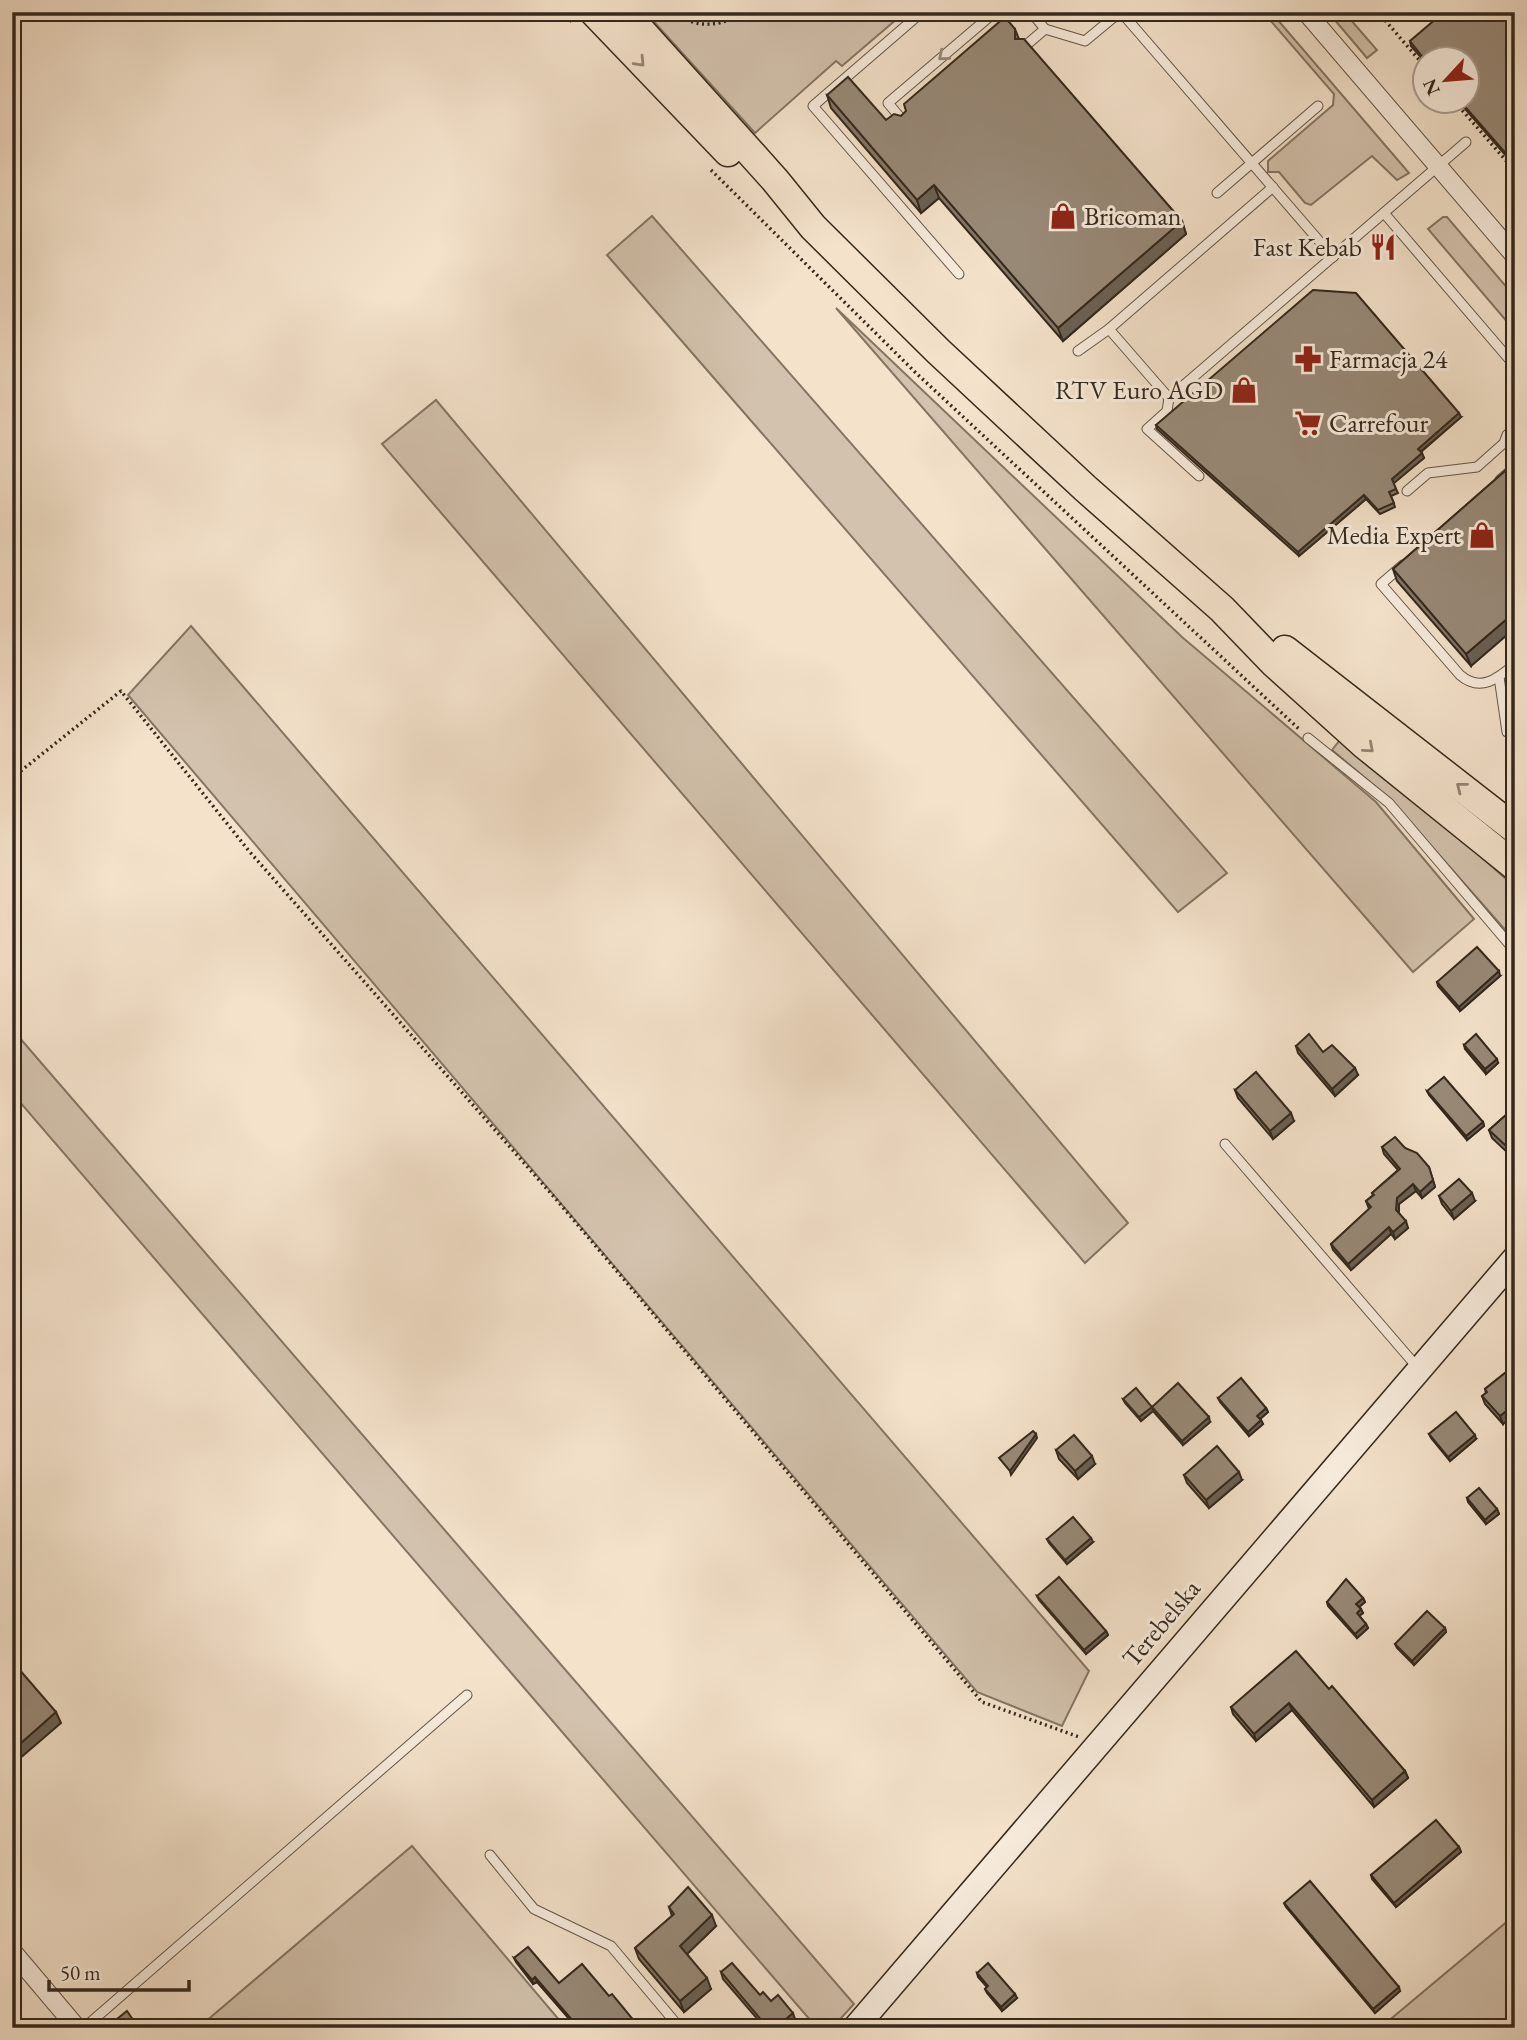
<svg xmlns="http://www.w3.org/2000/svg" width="1527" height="2040" font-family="'EB Garamond',serif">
<rect width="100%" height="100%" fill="#f4e2cb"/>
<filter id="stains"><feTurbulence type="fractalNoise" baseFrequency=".00286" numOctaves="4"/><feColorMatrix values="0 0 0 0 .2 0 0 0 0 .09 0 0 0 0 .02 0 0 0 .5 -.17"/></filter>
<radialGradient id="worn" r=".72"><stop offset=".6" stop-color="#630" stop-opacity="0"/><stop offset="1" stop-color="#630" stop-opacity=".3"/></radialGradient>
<!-- green -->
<g fill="#d3c2ad" stroke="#847564" stroke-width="2">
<path d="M645 12H905L842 66 836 61 755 133Z"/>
<path d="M1263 12H1271L1409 173 1397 180 1372 156 1311 205 1305 203 1279 172H1268V161L1333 105 1334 94Z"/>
<path d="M1328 12H1344L1377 50 1367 58Z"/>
<path d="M652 216 1227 873 1178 912 607 255Z"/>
<path d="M1443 217H1447L1515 297V331L1428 229Z"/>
<path d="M836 308 1182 637 1376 802 1474 919 1413 972Z"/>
<path d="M436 400 1128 1223 1085 1263 382 444Z"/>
<path d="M191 626 1089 1671 1062 1726 977 1692 128 695Z"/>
<path d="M1344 735 1515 887V941L1389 798 1332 750Z"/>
<path d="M12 1029 854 2004 832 2028H817L12 1093Z"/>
<path d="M412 1846 566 2028H198Z"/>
<path d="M1515 1915V2028H1380Z"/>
</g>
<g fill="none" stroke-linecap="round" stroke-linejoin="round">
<defs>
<g id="lane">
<path d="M922 12 813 106 959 274"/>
<path d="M1031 12 1045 29 1085 41 1120 12"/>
<path d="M1121 12 1333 257"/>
<path d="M1024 47 1045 29"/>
<path d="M904 122 888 103 995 12"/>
<path d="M1217 193 1318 106"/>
<path d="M1384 213 1515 366"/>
<path d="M1109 329 1169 398"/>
<path d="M1078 351 1109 329 1273 187"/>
<path d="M1199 476 1147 429 1167 411 1169 398 1466 142"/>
<path d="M1500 480 1515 467"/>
<path d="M1407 491 1428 473 1477 467 1504 443 1507 435 1515 428"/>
<path d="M1403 565 1381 584 1460 675C1481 693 1498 678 1515 664"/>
<path d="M1499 677 1507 732"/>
<path d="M1308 738 1389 803 1515 951"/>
<path d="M1225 1144 1418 1368"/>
<path d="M490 1855 534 1909 611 1946 680 2028"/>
<path d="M84 2028 467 1695"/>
</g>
<g id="street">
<path d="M1306 12 1515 256"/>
<path d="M12 1951 77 2028"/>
</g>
<path id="secondary" d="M855 2028 1515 1258"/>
<g id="primary">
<path d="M594 12 728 152"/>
<path d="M624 12 775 180 813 227 938 351 1085 488 1222 609 1274 663 1365 745 1515 866"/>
<path d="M1285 650 1515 829"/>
</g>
</defs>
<!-- lane casing -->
<use href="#lane" stroke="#645648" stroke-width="11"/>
<!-- street casing -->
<use href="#street" stroke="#645648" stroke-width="20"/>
<!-- secondary casing -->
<use href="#secondary" stroke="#34281c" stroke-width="27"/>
<!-- primary casing -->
<use href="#primary" stroke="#34281c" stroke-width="31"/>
<!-- path -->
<g stroke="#34281c" stroke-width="3.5" stroke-dasharray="2 3.5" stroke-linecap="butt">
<path d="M563 12 572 22"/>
<path d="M678 12C695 32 726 24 746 12"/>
<path d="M1378 12 1426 68"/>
<path d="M1455 102 1515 171"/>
<path d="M711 170 916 373 1299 729"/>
<path d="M1511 213 1515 206"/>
<path d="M12 778 121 691 249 851 555 1198 982 1702 1079 1737"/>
</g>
<!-- lane -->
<use href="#lane" stroke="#f8ecdd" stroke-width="9"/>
<!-- street -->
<use href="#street" stroke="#f8ecdd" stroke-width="18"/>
<!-- secondary -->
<use href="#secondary" stroke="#f8ecdd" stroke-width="24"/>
<!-- primary -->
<use href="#primary" stroke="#f4e2cb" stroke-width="28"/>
</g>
<!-- wall -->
<g fill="#837666" stroke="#34281c" stroke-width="2">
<path d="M1515 28V166L1459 102H1467L1425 60V62L1411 46 1410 41Z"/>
<path d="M1015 29 1019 39 1182 221 1186 234 1063 341 939 198 921 213 831 108 827 95 886 120 901 116Z"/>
<path d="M1461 417 1421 452 1424 458 1393 483 1398 493 1391 496 1395 507 1380 514 1366 499 1299 556 1157 429 1156 425Z"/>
<path d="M1505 471 1471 666 1397 581 1393 569Z"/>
<path d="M1500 976 1460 1011 1438 986 1437 982Z"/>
<path d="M1464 1045 1498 1063 1486 1074 1465 1049Z"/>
<path d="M1296 1046 1323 1052 1358 1075 1335 1096 1298 1053Z"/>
<path d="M1235 1090 1294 1121 1273 1139 1238 1098Z"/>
<path d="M1427 1091 1483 1122 1484 1126 1467 1140 1429 1095Z"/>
<path d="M1515 1107V1151L1510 1155 1492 1138 1489 1130Z"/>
<path d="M1382 1147 1405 1148 1429 1167 1435 1187 1422 1198 1416 1191 1399 1204V1213L1408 1228 1395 1239 1391 1234 1351 1270 1333 1250 1331 1244 1369 1209 1366 1201 1373 1195 1372 1193 1398 1170 1384 1154Z"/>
<path d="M1439 1196 1475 1201 1454 1219 1442 1204Z"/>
<path d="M1515 1338V1358L1510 1352 1507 1344Z"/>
<path d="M1515 1365 1503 1424 1485 1404 1482 1396 1486 1393 1485 1389Z"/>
<path d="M1218 1398 1266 1408 1268 1412 1260 1419 1263 1424 1249 1436 1220 1402Z"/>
<path d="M1123 1399 1152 1407 1210 1422 1183 1445 1153 1411 1141 1421 1125 1403Z"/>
<path d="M1429 1434 1476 1439 1450 1461 1431 1438Z"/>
<path d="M1056 1450 1095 1464 1078 1479 1059 1459Z"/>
<path d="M1184 1475 1242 1480 1209 1508 1187 1483Z"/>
<path d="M1467 1498 1497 1509 1499 1514 1486 1524 1468 1502Z"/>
<path d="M1047 1539 1093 1542 1067 1564 1049 1543Z"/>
<path d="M1037 1596 1106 1631 1108 1635 1086 1654 1039 1600Z"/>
<path d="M1363 1598 1365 1602 1359 1607 1363 1613 1359 1616 1366 1624 1368 1628 1357 1638 1328 1606 1327 1602Z"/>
<path d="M1445 1628 1446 1632 1414 1665 1397 1648 1395 1644Z"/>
<path d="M1329 1689 1405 1771 1408 1778 1374 1807 1292 1710 1256 1741 1233 1714 1231 1707Z"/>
<path d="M1459 1847 1461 1852 1396 1907 1372 1879 1371 1875Z"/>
<path d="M1284 1903 1400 1991 1375 2013 1286 1907Z"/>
<path d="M669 1907 716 1926 687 1954 711 1989 684 2012 639 1959 635 1948 672 1916Z"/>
<path d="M514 1958 559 1983 609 1996 640 2028H577L537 1982 533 1984 516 1962Z"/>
<path d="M721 1972 760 1995 795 2019 785 2028H765L723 1979Z"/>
<path d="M977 1973 1017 1998 1002 2011 987 1993 985 1989 987 1987 978 1977Z"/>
</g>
<!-- shaded-wall -->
<g fill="#6a6053" stroke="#34281c" stroke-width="2">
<path d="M934 185 939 198 921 213 917 200Z"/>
<path d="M1182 221 1186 234 1063 341 1058 328Z"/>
<path d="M1459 413 1461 417 1419 453 1418 449Z"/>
<path d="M1422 453 1424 458 1393 484 1392 479Z"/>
<path d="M1364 495 1366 499 1299 556 1298 552Z"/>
<path d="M1515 612V628L1471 666 1466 654Z"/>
<path d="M1499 971 1500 976 1460 1011 1459 1007Z"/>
<path d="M1497 1059 1498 1063 1486 1074 1485 1069Z"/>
<path d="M1355 1068 1358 1075 1335 1096 1332 1089Z"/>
<path d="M1291 1113 1294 1121 1273 1139 1270 1131Z"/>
<path d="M1483 1122 1484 1126 1467 1140 1466 1136Z"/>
<path d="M1515 1140V1151L1510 1155 1507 1147Z"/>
<path d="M1433 1180 1435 1187 1422 1198 1420 1192Z"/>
<path d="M1413 1184 1416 1191 1399 1204V1217L1396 1210 1397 1198Z"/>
<path d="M1472 1193 1475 1201 1454 1219 1451 1211Z"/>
<path d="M1406 1221 1408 1228 1395 1239 1393 1232Z"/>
<path d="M1389 1227 1391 1234 1351 1270 1348 1264Z"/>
<path d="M1515 1404V1414L1503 1424 1500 1416Z"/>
<path d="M1152 1407 1153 1411 1141 1421 1139 1417Z"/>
<path d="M1266 1408 1268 1412 1259 1420 1257 1416Z"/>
<path d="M1209 1417 1210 1422 1183 1445 1182 1441Z"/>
<path d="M1261 1420 1263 1424 1249 1436 1248 1432Z"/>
<path d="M1036 1434 1037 1438 1011 1475 1010 1471Z"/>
<path d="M1475 1435 1476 1439 1450 1461 1448 1457Z"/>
<path d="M1092 1456 1095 1464 1078 1479 1075 1471Z"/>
<path d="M1239 1472 1242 1480 1209 1508 1206 1500Z"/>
<path d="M1497 1509 1499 1514 1486 1524 1485 1520Z"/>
<path d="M1091 1538 1093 1542 1067 1564 1065 1560Z"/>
<path d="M1363 1598 1365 1602 1358 1608 1356 1604Z"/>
<path d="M1361 1609 1363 1613 1358 1617 1357 1613Z"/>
<path d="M1366 1624 1368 1628 1357 1638 1355 1634Z"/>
<path d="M1445 1628 1446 1632 1414 1665 1412 1661Z"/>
<path d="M1106 1631 1108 1635 1086 1654 1084 1650Z"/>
<path d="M1289 1703 1292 1710 1256 1741 1254 1734Z"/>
<path d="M56 1712 61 1723 12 1765V1751Z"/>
<path d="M1405 1771 1408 1778 1374 1807 1372 1800Z"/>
<path d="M1459 1847 1461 1852 1396 1907 1394 1903Z"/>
<path d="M712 1915 716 1926 684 1957 680 1946Z"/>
<path d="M535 1977 537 1982 533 1984 532 1980Z"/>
<path d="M707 1978 711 1989 684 2012 680 2001Z"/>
<path d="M1399 1987 1400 1991 1375 2013 1373 2009Z"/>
<path d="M1015 1994 1017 1998 1002 2011 1001 2007Z"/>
<path d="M793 2013 795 2019 785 2028H775Z"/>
</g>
<!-- building -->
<g fill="#988977" stroke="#34281c" stroke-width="2">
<path d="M1444 12H1501L1515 28V164L1461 102H1467V60H1425L1410 41Z"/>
<path d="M1005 17 1015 29V39H1024L1182 221 1058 328 934 185 917 200 827 95 848 77 886 120 894 114 901 116 906 111 904 104Z"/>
<path d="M1313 290 1356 293 1459 413 1418 449 1422 453 1392 479 1396 489 1389 492 1394 503 1378 510 1364 495 1298 552 1156 425Z"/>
<path d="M1505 471 1515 482V612L1466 654 1393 569Z"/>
<path d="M1477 947 1499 971 1459 1007 1437 982Z"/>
<path d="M1309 1034 1323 1052 1332 1045 1355 1068 1332 1089 1296 1046Z"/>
<path d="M1476 1034 1497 1059 1485 1069 1464 1045Z"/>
<path d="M1256 1072 1291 1113 1270 1131 1235 1090Z"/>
<path d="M1444 1077 1483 1122 1466 1136 1427 1091Z"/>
<path d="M1515 1107V1140L1507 1147 1489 1130Z"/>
<path d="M1395 1137 1405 1148 1417 1153 1429 1167 1433 1180 1420 1192 1413 1184 1397 1198 1396 1210 1406 1221 1393 1232 1389 1227 1348 1264 1331 1244 1371 1207 1366 1201 1374 1195 1372 1193 1400 1169 1382 1147Z"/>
<path d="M1459 1179 1472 1193 1451 1211 1439 1196Z"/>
<path d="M1515 1338V1353L1507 1344Z"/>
<path d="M1515 1365V1404L1500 1416 1482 1396 1487 1392 1485 1389Z"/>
<path d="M1241 1378 1266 1408 1257 1416 1261 1420 1248 1432 1218 1398Z"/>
<path d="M1178 1383 1209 1417 1182 1441 1152 1407Z"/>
<path d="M1136 1388 1152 1407 1139 1417 1123 1399Z"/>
<path d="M1456 1412 1475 1435 1448 1457 1429 1434Z"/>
<path d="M1033 1431 1036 1434 1010 1471 999 1458Z"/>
<path d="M1074 1435 1092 1456 1075 1471 1056 1450Z"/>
<path d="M1217 1446 1239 1472 1206 1500 1184 1475Z"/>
<path d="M1479 1488 1497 1509 1485 1520 1467 1498Z"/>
<path d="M1073 1517 1091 1538 1065 1560 1047 1539Z"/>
<path d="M1059 1577 1106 1631 1084 1650 1037 1596Z"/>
<path d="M1346 1579 1363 1598 1356 1604 1361 1609 1357 1613 1366 1624 1355 1634 1327 1602Z"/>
<path d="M1427 1611 1445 1628 1412 1661 1395 1644Z"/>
<path d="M1296 1651 1329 1689 1332 1686 1405 1771 1372 1800 1289 1703 1254 1734 1231 1707Z"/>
<path d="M12 1661 56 1712 12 1751Z"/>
<path d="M1436 1820 1459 1847 1394 1903 1371 1875Z"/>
<path d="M1310 1881 1399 1987 1373 2009 1284 1903Z"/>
<path d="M688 1887 712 1915 680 1946 707 1978 680 2001 635 1948 674 1914 669 1907Z"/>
<path d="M528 1947 559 1983 582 1964 609 1996 612 1994 640 2028H579L535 1977 532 1980 514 1958Z"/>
<path d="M732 1963 760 1995 763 1992 771 2001 778 1995 793 2013 775 2028H768L721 1972Z"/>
<path d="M988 1963 1015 1994 1001 2007 985 1989 988 1986 977 1973Z"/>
<path d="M127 2011 136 2024 131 2028H116L112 2023Z"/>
</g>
<!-- one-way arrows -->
<defs><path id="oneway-chevron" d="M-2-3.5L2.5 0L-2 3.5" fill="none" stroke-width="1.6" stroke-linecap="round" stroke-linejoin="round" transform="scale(1.75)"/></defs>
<use stroke="#968a7c" href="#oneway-chevron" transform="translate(943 56) rotate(140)"/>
<g stroke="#948574">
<use href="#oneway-chevron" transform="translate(640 62) rotate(47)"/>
<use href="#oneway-chevron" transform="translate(1369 748) rotate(41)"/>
<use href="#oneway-chevron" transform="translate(1461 787) rotate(-142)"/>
</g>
<!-- icons -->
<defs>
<symbol id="shop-bare" viewBox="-9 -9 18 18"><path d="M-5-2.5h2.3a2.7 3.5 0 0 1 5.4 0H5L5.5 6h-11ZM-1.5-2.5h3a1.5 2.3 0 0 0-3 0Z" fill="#8f2418" stroke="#f8ecdd" stroke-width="2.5" paint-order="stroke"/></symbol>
<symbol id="restaurant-bare" viewBox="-9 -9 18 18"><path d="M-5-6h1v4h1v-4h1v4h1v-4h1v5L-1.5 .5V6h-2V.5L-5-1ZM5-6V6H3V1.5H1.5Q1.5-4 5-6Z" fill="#8f2418" stroke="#f8ecdd" stroke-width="2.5" paint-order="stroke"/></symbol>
<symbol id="pharmacy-bare" viewBox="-9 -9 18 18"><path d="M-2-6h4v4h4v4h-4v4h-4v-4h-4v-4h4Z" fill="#8f2418" stroke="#f8ecdd" stroke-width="2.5" paint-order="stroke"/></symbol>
<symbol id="supermarket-bare" viewBox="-9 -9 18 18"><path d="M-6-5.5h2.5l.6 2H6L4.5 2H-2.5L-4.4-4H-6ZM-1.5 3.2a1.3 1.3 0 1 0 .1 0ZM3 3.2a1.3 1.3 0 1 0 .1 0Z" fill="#8f2418" stroke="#f8ecdd" stroke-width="2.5" paint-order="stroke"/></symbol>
</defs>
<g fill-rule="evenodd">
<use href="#shop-bare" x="1044" y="197" width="38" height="38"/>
<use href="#restaurant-bare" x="1364" y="228" width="38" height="38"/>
<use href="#pharmacy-bare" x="1289" y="340" width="38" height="38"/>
<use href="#shop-bare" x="1225" y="371" width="38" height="38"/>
<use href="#supermarket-bare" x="1289" y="404" width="38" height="38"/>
<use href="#shop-bare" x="1463" y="516" width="38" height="38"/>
</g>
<g text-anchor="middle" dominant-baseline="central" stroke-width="6" stroke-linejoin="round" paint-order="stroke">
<!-- poi labels -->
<g font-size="26" fill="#34281c" stroke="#f8ecdd" text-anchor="start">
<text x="1084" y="216">Bricoman</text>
<text x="1362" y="247" text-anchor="end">Fast Kebab</text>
<text x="1329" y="359">Farmacja 24</text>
<text x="1223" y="390" text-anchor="end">RTV Euro AGD</text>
<text x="1329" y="423">Carrefour</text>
<text x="1461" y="535" text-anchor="end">Media Expert</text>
</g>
<!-- street labels -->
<g font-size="26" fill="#34281c" stroke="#f8ecdd">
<text transform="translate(1161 1623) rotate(-50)">Terebelska</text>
</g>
</g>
<!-- margin -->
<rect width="1527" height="2040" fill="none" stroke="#f4e2cb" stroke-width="42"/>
<rect x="14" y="14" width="1499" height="2012" fill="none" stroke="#34281c" stroke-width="3.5"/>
<rect x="21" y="21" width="1485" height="1998" fill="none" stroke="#34281c" stroke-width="2"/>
<!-- north arrow -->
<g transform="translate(1446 80) rotate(244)"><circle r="33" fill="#f8ecdd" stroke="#aa9e90" stroke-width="2"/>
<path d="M0-5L12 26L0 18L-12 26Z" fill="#8f2418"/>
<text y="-10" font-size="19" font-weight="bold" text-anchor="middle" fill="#34281c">N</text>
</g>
<!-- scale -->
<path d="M49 1980v10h140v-10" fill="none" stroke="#34281c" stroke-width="3.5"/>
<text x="60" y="1980" font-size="21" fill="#34281c" stroke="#f8ecdd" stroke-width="5" paint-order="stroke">50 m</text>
<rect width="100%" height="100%" filter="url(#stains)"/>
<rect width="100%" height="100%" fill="url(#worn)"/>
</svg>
